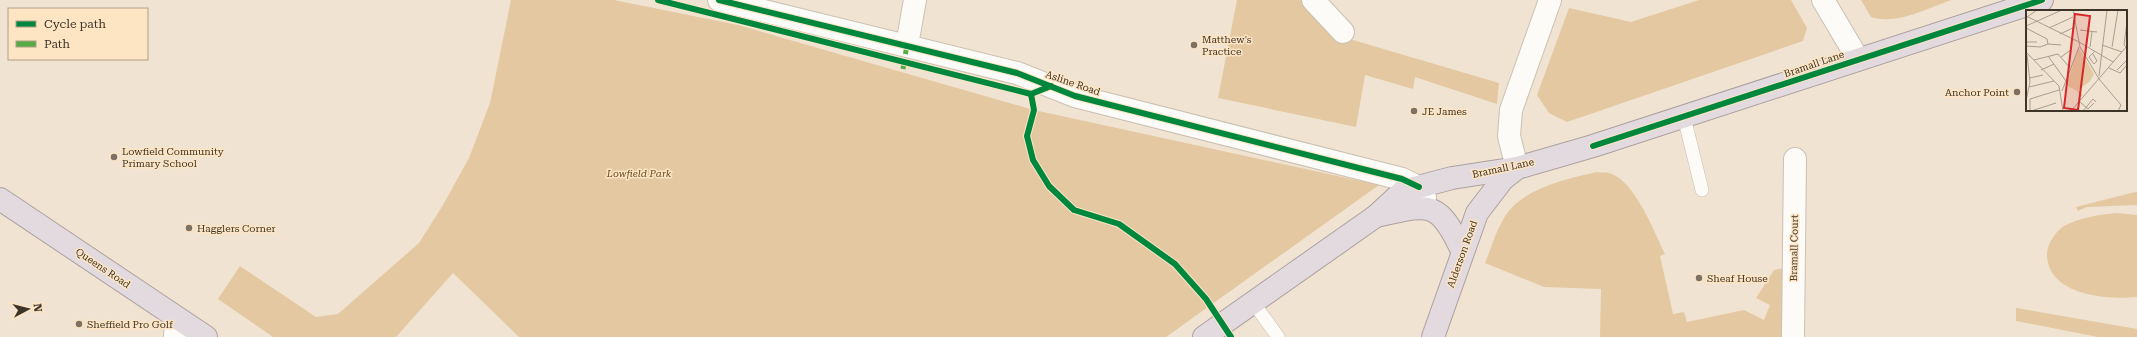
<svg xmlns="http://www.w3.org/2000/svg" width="2137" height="337" font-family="'Roboto Serif',serif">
<rect width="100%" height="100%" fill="#f0e3d1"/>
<!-- green -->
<g fill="#e4c8a1">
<path d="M511 0H614L738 25 1034 110 1379 185 1166 337H519L453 273 396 337H273L218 299 240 266 316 317 338 314 419 243 443 205 469 158 490 103Z"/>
<path d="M1237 0H1303L1336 35 1499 83 1497 104 1415 77 1413 89 1365 75 1356 127 1218 98Z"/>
<path d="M1699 0H1791L1807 28 1803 41 1567 122 1549 113 1537 95 1569 8 1631 22Z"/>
<path d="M1861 0H1951C1926 9 1897 25 1871 17Z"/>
<path d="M1597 172C1601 173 1606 172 1609 173 1635 180 1654 232 1665 254L1660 256 1673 314 1684 312 1687 322 1744 310 1764 320 1770 305 1756 298 1774 270 1789 267 1788 337H1600L1601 289 1544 287 1485 263C1491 249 1495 233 1503 220 1519 189 1566 179 1597 172Z"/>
<path d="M2135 192H2137V205L2087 207 2078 211 2076 207Z"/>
<path d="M2117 213 2137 215V297C2106 300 2047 295 2047 254 2047 244 2056 231 2064 226 2081 217 2098 215 2117 213Z"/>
<path d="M2016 308 2137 329V337H2098L2016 321Z"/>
</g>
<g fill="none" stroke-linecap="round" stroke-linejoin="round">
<defs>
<g id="service">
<path d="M1684 117 1702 190"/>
<path d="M1253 302 1278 337"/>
</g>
<g id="minor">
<path d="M1313 0 1343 32"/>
<path d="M1823 0 1858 59"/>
<path d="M907 45 915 0"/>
<path d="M1517 168 1509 136 1511 110 1550 0"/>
<path d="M175 337 176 318"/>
<path d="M1793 337 1795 159"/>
</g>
<path id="tertiary" d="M719 0 1017 73 1075 96 1402 179 1419 187 1425 197"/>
<g id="trunk">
<path d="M0 199 206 337"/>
<path d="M1376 216C1428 205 1438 198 1462 251"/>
<path d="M1204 337 1376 216 1403 191 1452 178 1517 168 1593 146 2042 0"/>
<path d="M1433 337 1477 213 1503 179 1517 168"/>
</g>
</defs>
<!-- service casing -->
<use href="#service" stroke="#cbc1b3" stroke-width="14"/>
<!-- minor casing -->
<use href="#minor" stroke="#cbc1b3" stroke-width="24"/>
<!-- tertiary casing -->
<use href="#tertiary" stroke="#cbc1b3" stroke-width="24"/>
<!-- trunk casing -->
<use href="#trunk" stroke="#ada0a0" stroke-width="24"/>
<!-- service -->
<use href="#service" stroke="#fdfbf8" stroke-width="13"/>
<!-- minor -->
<use href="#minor" stroke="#fdfbf8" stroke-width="22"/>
<!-- tertiary -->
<use href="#tertiary" stroke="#fdfbf8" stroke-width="22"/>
<!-- trunk -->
<use href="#trunk" stroke="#e2dadf" stroke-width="22"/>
<!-- quiet -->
<path stroke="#55ac44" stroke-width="5" stroke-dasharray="10 5" stroke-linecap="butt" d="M903 69 907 45"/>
<defs>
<g id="cycleway">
<path d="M658 0 1031 94 1051 86"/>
<path d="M719 0 1017 73 1075 96 1402 179 1419 187"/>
<path d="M1031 94 1034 110 1027 136 1033 160 1049 186 1074 210 1119 224 1175 264 1206 299 1231 337"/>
<path d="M1593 146 2042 0"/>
</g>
</defs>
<!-- cycleway casing -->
<use href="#cycleway" stroke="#fde5c4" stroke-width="8"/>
<!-- cycleway -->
<use href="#cycleway" stroke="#00873e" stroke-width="6"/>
</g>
<!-- markers -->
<g fill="#7c7162" stroke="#fde5c4" stroke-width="1.5">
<circle cx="1194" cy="45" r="4"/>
<circle cx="2017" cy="92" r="4"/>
<circle cx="1414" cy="111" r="4"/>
<circle cx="114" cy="157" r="4"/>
<circle cx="189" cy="228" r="4"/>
<circle cx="1699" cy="278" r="4"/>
<circle cx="79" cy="324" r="4"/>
</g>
<g text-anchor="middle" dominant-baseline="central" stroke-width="3" stroke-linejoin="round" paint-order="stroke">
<!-- poi labels -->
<g font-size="10" fill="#3e3427" stroke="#fde5c4" text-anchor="start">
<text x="1202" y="39">Matthew's<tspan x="1202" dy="12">Practice</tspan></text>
<text x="2009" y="92" text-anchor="end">Anchor Point</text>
<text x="1422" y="111">JE James</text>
<text x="122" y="151">Lowfield Community<tspan x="122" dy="12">Primary School</tspan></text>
<text x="197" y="228">Hagglers Corner</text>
<text x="1707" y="278">Sheaf House</text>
<text x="87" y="324">Sheffield Pro Golf</text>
</g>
<!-- street labels -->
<g font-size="10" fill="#3e3427" stroke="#fde5c4">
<text transform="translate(1814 64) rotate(-19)">Bramall Lane</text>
<text transform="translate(1073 83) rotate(19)">Asline Road</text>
<text transform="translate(1503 168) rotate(-12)">Bramall Lane</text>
<text transform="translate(1794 248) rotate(-89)">Bramall Court</text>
<text transform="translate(1462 254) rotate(-70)">Alderson Road</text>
<text transform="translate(103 268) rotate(34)">Queens Road</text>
</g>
<!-- park labels -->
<g font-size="10" font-style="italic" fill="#684b1d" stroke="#fde5c4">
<text x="639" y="173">Lowfield Park</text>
</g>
</g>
<!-- overview -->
<g transform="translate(2026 10)">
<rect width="101" height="101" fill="#f0e3d1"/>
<path d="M53 38 68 64 64 71 52 80 57 85 52 90 53 85 51 81 40 75Z" fill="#e4c8a1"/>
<path fill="none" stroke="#a99d8d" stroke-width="1" d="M47 0 54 37 73 69M0 6 53 32M1 7 11 0M0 16 36 0M0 18 21 29 22 34M23 18 47 7M54 20 71 22M34 24 49 17M53 32 87 52M22 34 35 35M76 35 96 42M0 36 14 37 22 34M0 36 1 32H11M64 37 66 22M86 37 92 0M100 37 98 35 101 12M0 42 33 76 37 101M67 44 71 51 68 54 63 47 69 41M22 46 40 71M35 47 46 39M8 50 32 44 44 58M83 58 94 63 101 55M15 60 28 54M91 60 101 50M73 66 81 0M4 68 17 65M73 69 95 95 92 101M3 77 28 71M36 81 53 37M0 91 4 72 1 45M54 92 62 99 68 93M4 101V89L33 80M5 101 30 93M45 101 101 36M57 101 67 89 70 92"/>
<path fill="#d62828" fill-opacity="0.15" stroke="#d62828" stroke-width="2" d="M49 4 64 6 52 100 38 98Z"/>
<rect width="101" height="101" fill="none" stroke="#3e3427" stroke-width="2"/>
</g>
<!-- legend -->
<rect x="8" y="8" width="140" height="52" fill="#fde5c4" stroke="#b19e85"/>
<rect x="16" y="21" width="20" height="6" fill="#00873e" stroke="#b19e85"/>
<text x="44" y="28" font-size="12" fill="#3e3427">Cycle path</text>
<rect x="16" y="41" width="20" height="6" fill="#55ac44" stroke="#b19e85"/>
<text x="44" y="48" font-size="12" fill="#3e3427">Path</text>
<!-- north arrow -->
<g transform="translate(28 309) rotate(83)" stroke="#fde5c4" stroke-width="3" paint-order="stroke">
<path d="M0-3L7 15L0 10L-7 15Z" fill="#3e3427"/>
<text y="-6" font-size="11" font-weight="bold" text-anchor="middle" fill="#3e3427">N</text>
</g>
</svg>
